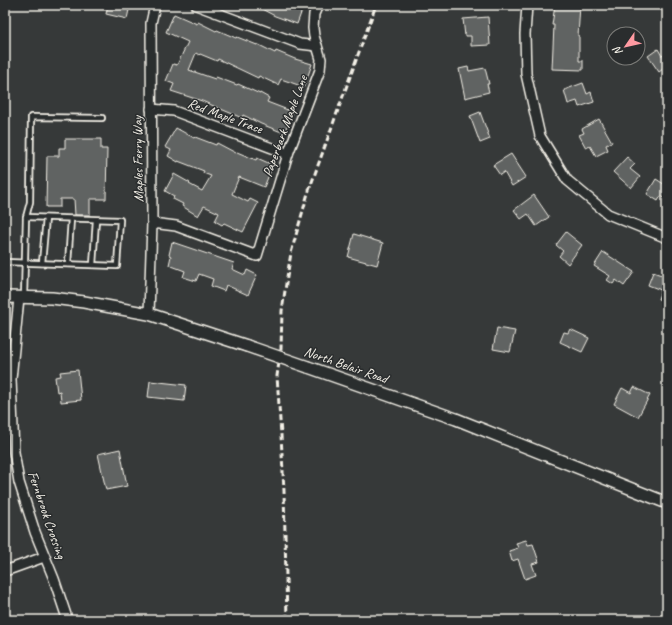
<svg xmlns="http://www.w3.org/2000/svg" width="672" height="625" font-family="Caveat,sans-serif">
<rect width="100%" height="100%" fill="#363939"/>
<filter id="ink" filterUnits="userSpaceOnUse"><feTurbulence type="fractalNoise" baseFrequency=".025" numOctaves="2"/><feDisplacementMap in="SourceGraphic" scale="8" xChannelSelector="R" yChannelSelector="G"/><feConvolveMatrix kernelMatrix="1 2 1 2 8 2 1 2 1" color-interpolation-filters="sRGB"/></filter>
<g filter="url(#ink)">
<!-- building -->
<g fill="#616362" stroke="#f4f1e8">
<path d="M108 5H130L127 19 106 14Z"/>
<path d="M254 5H304L297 24 275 16Z"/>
<path d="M555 5H580L578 36H579V61H583V70L552 69 554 25H552Z"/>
<path d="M174 14 197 24 198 22 216 31 217 30 236 38 237 37 257 45V44L275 53 276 51 295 59 312 64 304 87 281 79 278 85 259 76 258 78 218 59 217 61 200 54 199 55 196 53 189 70 215 79 216 77 237 85 238 84 260 94V93L269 98 267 102 293 112 284 133 261 124 243 115 242 118 202 101 171 91 174 84 166 81 173 64 177 65 188 42 166 32Z"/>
<path d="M488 17 490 45 471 46V36H465L463 19Z"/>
<path d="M658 49 662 56 667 53V66L659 72 648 56Z"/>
<path d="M468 67 469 71 485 68 489 84H487L489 92 465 98 459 69Z"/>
<path d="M583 83 587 94 591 92 594 102 579 107 577 101 568 104 564 90Z"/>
<path d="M480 112 490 139 480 143 470 116Z"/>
<path d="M599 119 612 142 606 145 608 150 596 156 590 146 586 148 579 135 584 133 582 129Z"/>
<path d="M176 128 194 138 195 137 216 145 217 143 236 153 237 152 256 160 257 158 273 165 264 187 239 177 232 194 248 202 250 199 258 203 243 232 224 223 222 225 215 221 219 213 204 206 198 216 182 206 183 204 173 199 174 196 165 191 174 174 190 183 189 184 202 191 211 176 203 173 204 171 178 161V162L168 156 171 150 165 147Z"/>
<path d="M65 139H101V149H107L106 199H90V215H75L74 199H60V207H46L47 156H59V148H65Z"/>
<path d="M511 154 526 177 512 186 504 172 500 175 493 165Z"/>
<path d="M627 157 635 164 630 169 640 177 631 188 613 172Z"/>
<path d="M656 179 667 186V200L661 196 658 201 647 194Z"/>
<path d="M534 195 549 217 536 226 528 214 521 219 514 210Z"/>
<path d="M566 232 582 245 568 264 559 256 563 251 556 245Z"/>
<path d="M354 234 383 243 377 265 348 257Z"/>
<path d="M172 242 234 263 232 269 245 275 247 270 257 275 248 295 226 285 224 291 211 286 213 279 199 274 196 281 183 277 185 271 169 265 171 256 169 255Z"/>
<path d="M603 252 634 272 624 286 616 280 613 284 607 280 610 276 594 266Z"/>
<path d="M653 272 667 277V302L658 299 661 290 648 285Z"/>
<path d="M497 328 515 331 510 352 493 349Z"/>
<path d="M570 329 589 338 582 352 560 342 564 332 568 333Z"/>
<path d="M78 370 81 400 61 402 60 391 57 392 55 377 61 376 60 372Z"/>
<path d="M150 381 186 385 184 401 148 397Z"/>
<path d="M634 387 650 395 638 417 614 404 622 388 631 393Z"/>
<path d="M120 449 127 486 106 490 98 454Z"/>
<path d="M526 540 528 545 533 544 539 562 532 564 536 575 525 579 518 559 512 561 509 551 518 548 516 543Z"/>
</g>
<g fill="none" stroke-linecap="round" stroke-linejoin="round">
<defs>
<g id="service">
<path d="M5 262 117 266 120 220 26 217"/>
<path d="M42 263 46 218"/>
<path d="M68 264 71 219"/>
<path d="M93 265 96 220"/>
<path d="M24 298 26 217 30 202 31 117 102 118"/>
</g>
<g id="minor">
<path d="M196 5 300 44 317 46"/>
<path d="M527 5 525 34 526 74 540 136 567 180 608 214 667 238"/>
<path d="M151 109 174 111 288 154"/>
<path d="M152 223 176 226 257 256 288 154 320 70 321 59 314 36 313 28 314 14 318 5"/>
<path d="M19 298 11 379 14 452 19 482 35 532 54 579 66 615V620"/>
<path d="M149 314 152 223 151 23 155 5"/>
<path d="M5 571 44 557"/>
</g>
<g id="tertiary">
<path d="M5 297 52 298 84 302 149 314 247 346"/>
<path d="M308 367 456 419 667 503"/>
</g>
</defs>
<!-- service casing -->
<use href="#service" stroke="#f4f1e8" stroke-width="8"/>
<!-- minor casing -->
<use href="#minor" stroke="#f4f1e8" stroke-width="12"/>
<!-- tertiary casing -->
<use href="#tertiary" stroke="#f4f1e8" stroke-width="14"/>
<!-- service -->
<use href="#service" stroke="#2a2d2e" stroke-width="4.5"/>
<!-- minor -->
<use href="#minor" stroke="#2a2d2e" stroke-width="9"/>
<!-- tertiary -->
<use href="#tertiary" stroke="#2a2d2e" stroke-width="11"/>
<!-- rail -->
<path stroke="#f4f1e8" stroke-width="3" stroke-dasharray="6 3" stroke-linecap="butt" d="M287 620 284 491 281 435 277 376 281 349 282 311 287 277 291 253 298 228 308 193 376 5"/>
<defs>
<path id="tertiary-bridge" d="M247 346 308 367"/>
</defs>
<!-- tertiary-bridge casing -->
<use href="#tertiary-bridge" stroke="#f4f1e8" stroke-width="14" stroke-linecap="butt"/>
<!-- tertiary-bridge -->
<use href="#tertiary-bridge" stroke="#2a2d2e" stroke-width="11"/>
</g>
</g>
<g text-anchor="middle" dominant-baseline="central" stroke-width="3" stroke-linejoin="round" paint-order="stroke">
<!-- street labels -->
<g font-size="14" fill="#f4f1e8" stroke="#2a2d2e">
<text transform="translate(225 116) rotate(20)">Red Maple Trace</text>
<text transform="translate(285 126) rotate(-70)">Paperbark Maple Lane</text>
<text transform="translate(138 159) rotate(-91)">Maples Ferry Way</text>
<text transform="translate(346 365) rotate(19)">North Belair Road</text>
<text transform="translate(47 515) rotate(71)">Fernbrook Crossing</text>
</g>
</g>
<!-- margin -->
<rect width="672" height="625" fill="none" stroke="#2a2d2e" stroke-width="20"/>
<rect x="10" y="10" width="652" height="605" fill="none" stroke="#f4f1e8" stroke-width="1.5" filter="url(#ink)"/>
<!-- north arrow -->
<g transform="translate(626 46) rotate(236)"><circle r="19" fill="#2a2d2e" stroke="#7b7b78"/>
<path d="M0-3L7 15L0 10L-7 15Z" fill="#ff9aa2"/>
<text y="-6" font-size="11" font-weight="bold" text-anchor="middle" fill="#f4f1e8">N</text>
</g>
</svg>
